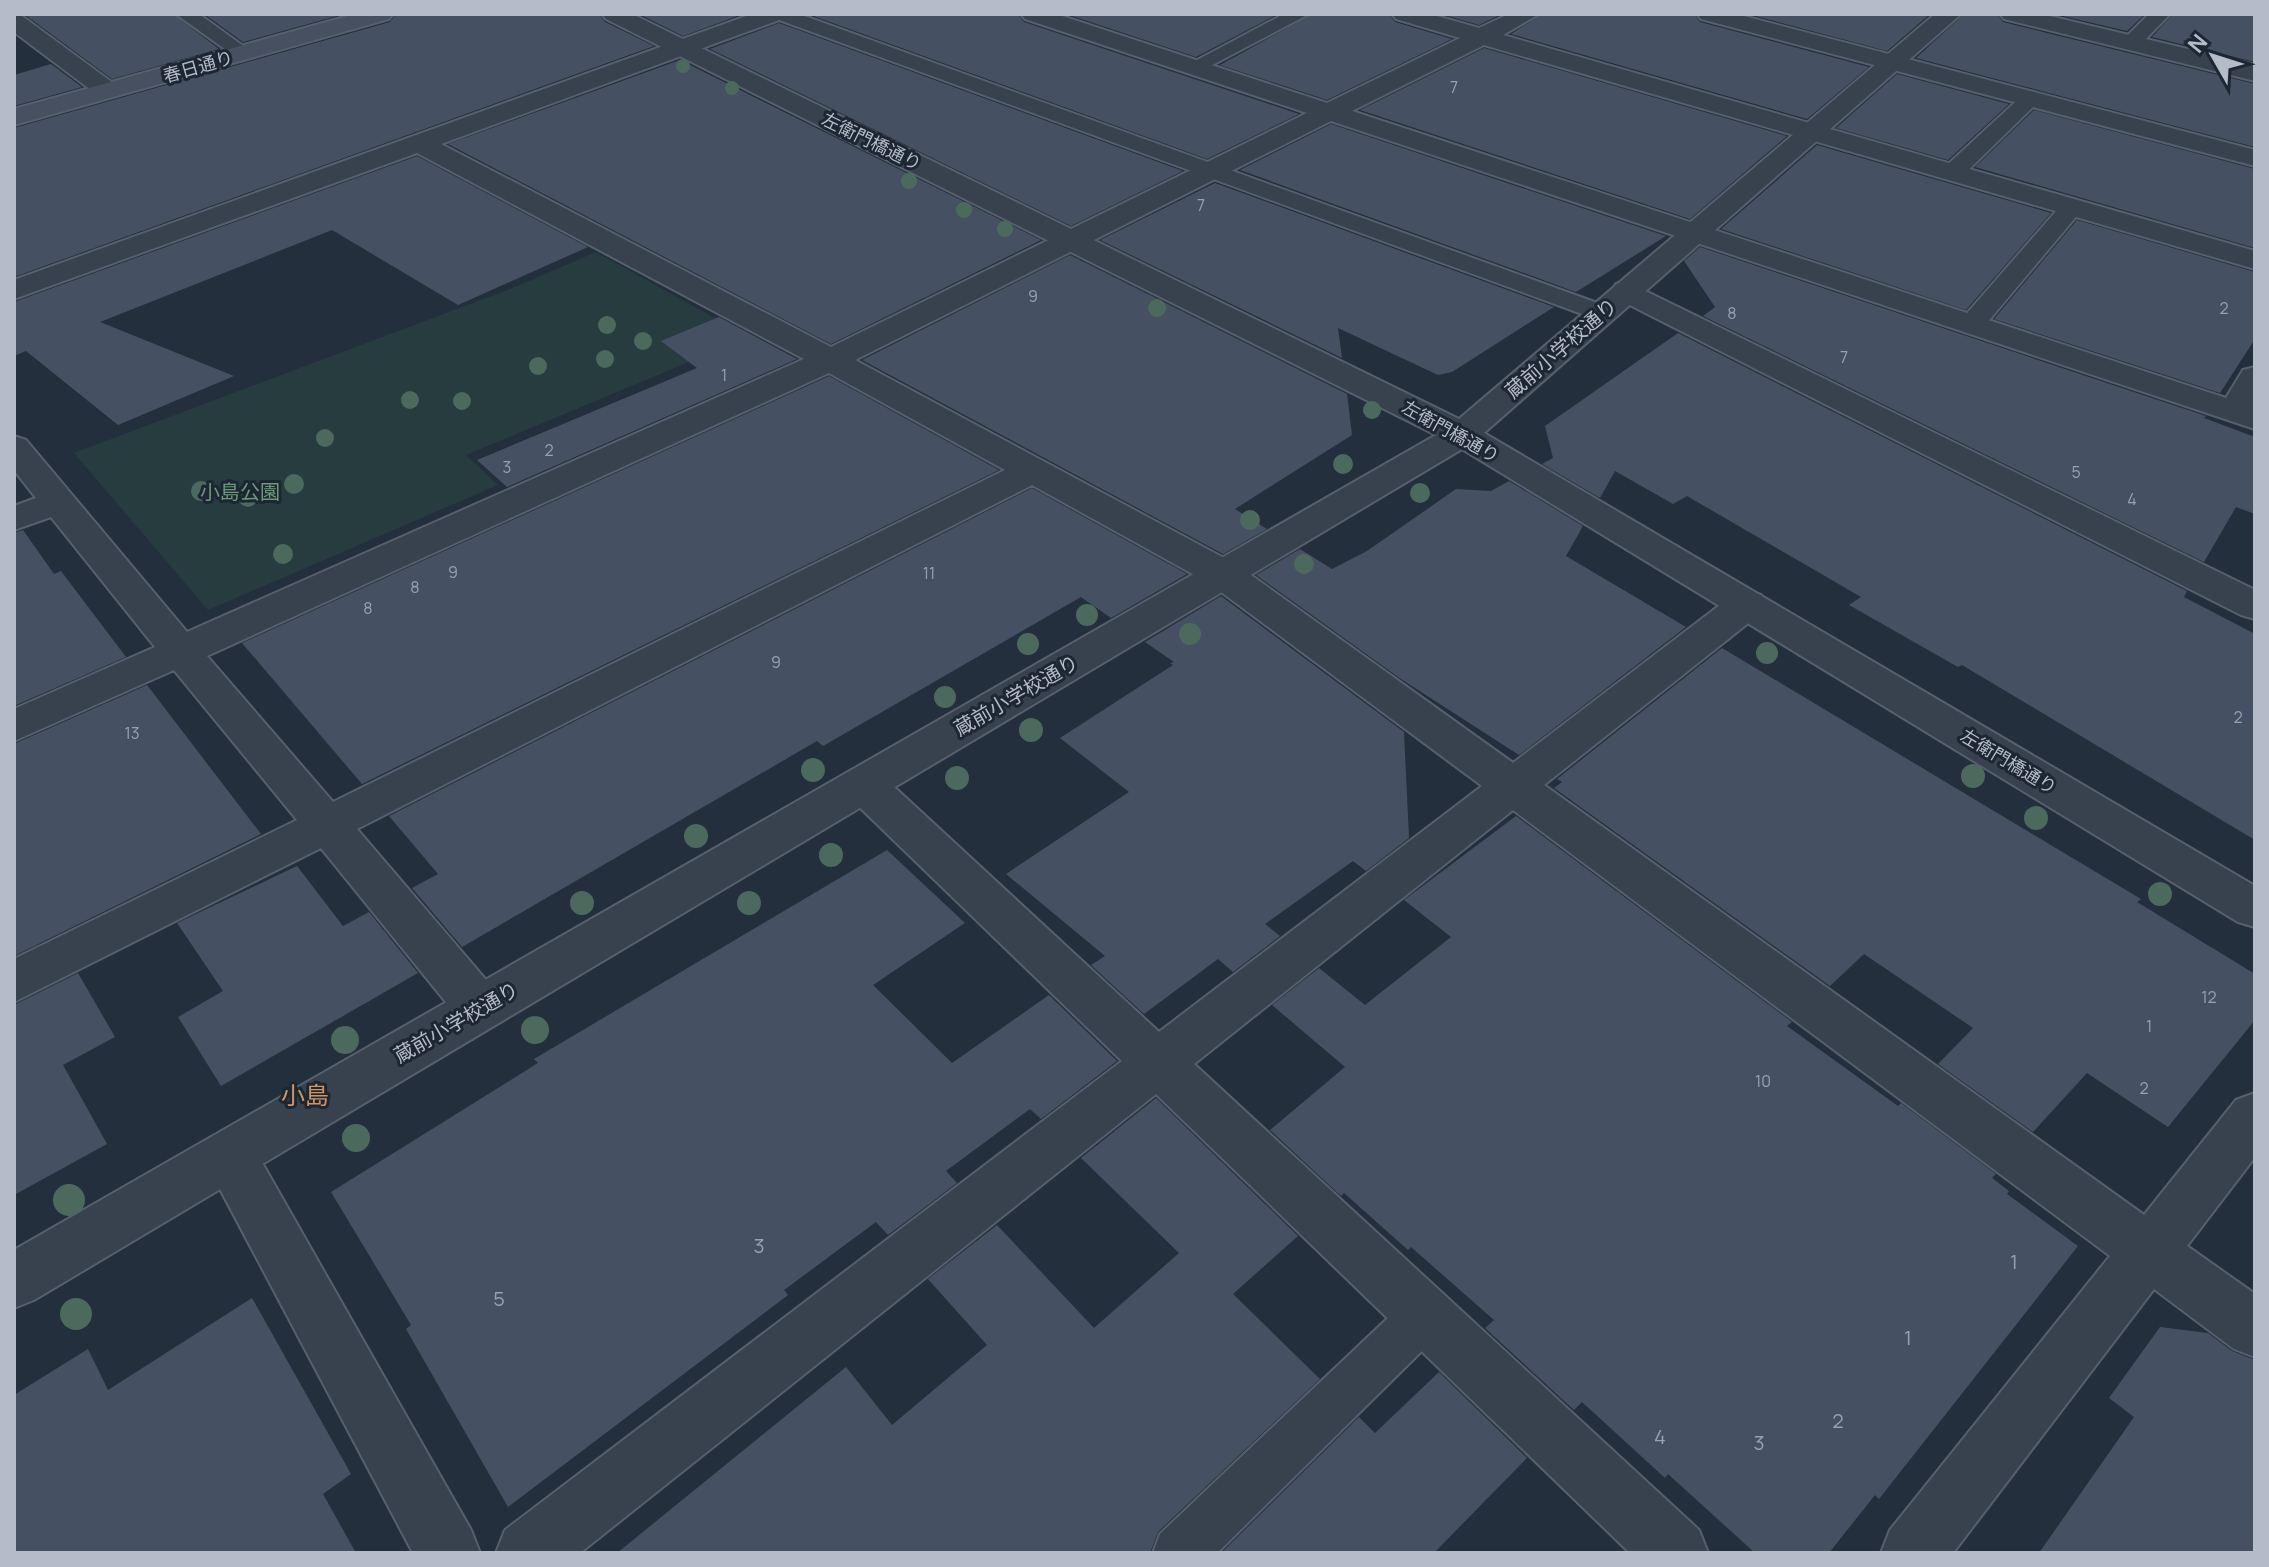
<svg xmlns="http://www.w3.org/2000/svg" width="2269" height="1567" font-family="Manrope,'Noto Sans JP',sans-serif">
<rect width="100%" height="100%" fill="#242f3e"/>
<!-- green -->
<path fill="#263c3f" d="M596 252 749 337 466 455 498 485 208 610 74 453 515 287Z"/>
<!-- building -->
<g fill="#455162">
<path d="M24 14H173L219 49 112 79Z"/>
<path d="M204 14H344L243 42Z"/>
<path d="M396 14H599L605 22 654 46 14 277V128L390 22Z"/>
<path d="M639 14H743L683 36Z"/>
<path d="M808 14H1018L1024 22 1299 114 1207 159Z"/>
<path d="M1066 14H1278L1196 57Z"/>
<path d="M1312 14H1389L1395 22 1452 39 1327 100 1220 65Z"/>
<path d="M1441 14H1502L1479 25Z"/>
<path d="M1542 14H1694L1700 22 1869 67 1807 119 1511 34Z"/>
<path d="M1748 14H1930L1887 51Z"/>
<path d="M1964 14H1997L2003 22 2255 84V147L1916 58Z"/>
<path d="M2054 14H2145L2127 31Z"/>
<path d="M2173 14H2255V62L2152 37Z"/>
<path d="M779 23 1183 171 1071 226 710 49Z"/>
<path d="M1484 48 1787 136 1690 219 1360 110Z"/>
<path d="M680 60 1041 240 831 344 448 144Z"/>
<path d="M51 64 82 87 14 106V75Z"/>
<path d="M1897 74 2009 104 1948 160 1836 128Z"/>
<path d="M2034 110 2255 169V248L1975 167Z"/>
<path d="M1331 124 1666 236 1576 292 1240 170Z"/>
<path d="M1817 145 2051 213 1966 310 1721 229Z"/>
<path d="M417 156 588 247 458 305 332 230 100 322 234 376 118 425 26 351 14 356V302Z"/>
<path d="M1215 183 1554 307 1452 372 1438 375 1338 328 1342 358 1100 240Z"/>
<path d="M2077 220 2255 272V339L2220 393 1994 319Z"/>
<path d="M1700 247 2206 416 2204 418 2255 437V514L2236 507 2204 562 1703 316 1715 307 1684 261Z"/>
<path d="M1070 255 1347 394 1352 435 1235 509 1267 529 1223 554 862 360Z"/>
<path d="M719 317 797 359 507 487 477 460 697 368 661 341Z"/>
<path d="M1678 333 2187 591 2184 597 2255 634V840L1962 665 1958 667 1849 605 1861 597 1687 496 1673 504 1615 471 1600 498 1542 464 1553 458 1545 426Z"/>
<path d="M829 376 999 470 362 784 242 643Z"/>
<path d="M1509 481 1583 526 1566 556 1686 627 1519 755 1401 679 1256 575 1300 549 1332 569 1367 551 1456 489 1491 491Z"/>
<path d="M1032 488 1187 574 1111 618 1081 597 823 746 817 741 462 947 412 888 438 874 389 816Z"/>
<path d="M23 530 54 574 61 571 126 657 14 706V533Z"/>
<path d="M1221 596 1404 732 1409 838 1366 871 1353 861 1265 924 1280 936 1233 972 1218 959 1144 1014 1091 965 1105 956 1006 874 1129 792 1060 738 1173 665 1170 663 1174 662 1145 642Z"/>
<path d="M1722 648 2141 899 2137 902 2255 974V1020L2168 1127 2087 1073 2033 1132 1938 1064 1973 1028 1864 954 1830 986 1554 788 1562 782 1557 779Z"/>
<path d="M147 685 261 834 14 956V744Z"/>
<path d="M1516 816 1792 1022 1787 1026 1898 1106 1901 1103 1996 1174 1992 1178 2009 1191 2007 1194 2078 1246 1879 1499 1875 1495 1829 1553H1755L1668 1474 1665 1478 1582 1402 1574 1410 1485 1328 1494 1320 1411 1247 1408 1250 1344 1193 1341 1196 1270 1130 1345 1067 1272 1005 1319 968 1365 1005 1451 937 1404 900Z"/>
<path d="M887 850 965 923 873 985 952 1063 1049 995 1117 1061 1041 1119 1030 1109 946 1171 957 1183 888 1235 876 1222 784 1290 788 1295 508 1507 406 1329 411 1325 331 1192 538 1063 534 1059Z"/>
<path d="M297 866 343 926 369 912 418 973 221 1086 178 1017 223 991 177 923Z"/>
<path d="M78 973 115 1037 63 1065 107 1144 14 1195V1005Z"/>
<path d="M1156 1098 1298 1236 1233 1294 1320 1379 1158 1532 1150 1553H617L846 1367 892 1425 987 1345 928 1279 997 1225 1094 1328 1179 1253 1081 1158Z"/>
<path d="M252 1298 351 1474 323 1494 356 1553H14V1395L88 1349 108 1390Z"/>
<path d="M2160 1327 2208 1333 2232 1351 2255 1360V1553H2039L2134 1417 2109 1398Z"/>
<path d="M1439 1372 1527 1458 1434 1553H1221L1359 1417 1375 1433Z"/>
</g>
<g fill="none" stroke-linecap="round" stroke-linejoin="round">
<defs>
<g id="service">
<path d="M176 14H199L253 53 243 59 236 57Z"/>
<path d="M771 14H799L1611 308 1615 313 1611 318H1593L774 18Z"/>
<path d="M1284 14H1309L1201 71 1194 73 1184 67Z"/>
<path d="M2149 14H2170L2138 47H2124L2121 43 2124 39Z"/>
<path d="M2030 93 2037 95 2041 99 2037 103 1961 177H1945L1942 172 1945 167 2023 95Z"/>
<path d="M2072 200 2084 207 2080 212 1980 331H1962L1958 325 1962 319 2064 202Z"/>
<path d="M1425 1292 1442 1299 1449 1315 1442 1331 1217 1553H1153L1160 1534 1408 1299Z"/>
</g>
<g id="minor">
<path d="M14 14 22 16 117 86 121 91 117 96H99L14 32Z"/>
<path d="M752 14H786L782 19 441 144 831 347 1307 113 1025 19 1021 14H1056L1327 103 1460 38 1396 19 1392 14H1430L1479 28 1509 14H1539L1503 35 2255 251V269L1484 45 1352 111 2226 398 2243 370 2255 367V429L1331 121 855 360 1237 565 1513 763 1733 595 1747 591 1761 595 1767 604 1761 613 1544 785 2144 1215 2236 1100 2255 1093V1157L2187 1246 2255 1294V1357L2234 1349 2154 1289 1953 1553H1881L1890 1530 2110 1256 1513 810 1194 1064 1699 1530 1708 1553H1630L1156 1094 580 1553H496L505 1530 1122 1061 847 795 841 784 847 773 863 768 879 773 1159 1032 1482 786 1209 583 1032 485 357 829 498 994 505 1008 498 1022 480 1028 462 1022 321 848 14 1002V959L297 820 174 670 14 741V709L155 647 51 517 14 530V506L36 498 14 470V436L26 440 187 632 804 359 417 153 14 299V280ZM829 373 1005 470 333 802 207 656Z"/>
<path d="M1697 14H1736L2255 150V166L1701 19Z"/>
<path d="M2000 14H2041L2255 65V81L2004 19Z"/>
<path d="M1627 282 2255 590V619L2241 615 1616 298 1612 291 1616 284Z"/>
<path d="M229 1131 248 1138 471 1530 480 1553H413L202 1155 210 1138Z"/>
</g>
<path id="tertiary" d="M602 14H632L1459 419 1935 14H1961L1484 433 2255 886V927L2238 922 1462 449 34 1300 14 1308V1250L1436 435 606 19Z"/>
<path id="secondary" d="M355 14H393L389 19 14 125V109Z"/>
</defs>
<!-- service casing -->
<use href="#service" stroke="#565f6c" stroke-width="4"/>
<!-- minor casing -->
<use href="#minor" stroke="#565f6c" stroke-width="4"/>
<!-- tertiary casing -->
<use href="#tertiary" stroke="#565f6c" stroke-width="4"/>
<!-- secondary casing -->
<use href="#secondary" stroke="#565f6c" stroke-width="4"/>
<!-- service -->
<use href="#service" fill="#38414e" fill-rule="evenodd"/>
<!-- minor -->
<use href="#minor" fill="#38414e" fill-rule="evenodd"/>
<!-- tertiary -->
<use href="#tertiary" fill="#38414e" fill-rule="evenodd"/>
<!-- secondary -->
<use href="#secondary" fill="#465061" fill-rule="evenodd"/>
</g>
<!-- trees -->
<g fill="#4b6a5d">
<circle cx="683" cy="66" r="7"/>
<circle cx="732" cy="88" r="7"/>
<circle cx="909" cy="181" r="8"/>
<circle cx="964" cy="210" r="8"/>
<circle cx="1005" cy="229" r="8"/>
<circle cx="1157" cy="308" r="9"/>
<circle cx="607" cy="325" r="9"/>
<circle cx="643" cy="341" r="9"/>
<circle cx="605" cy="359" r="9"/>
<circle cx="538" cy="366" r="9"/>
<circle cx="410" cy="400" r="9"/>
<circle cx="462" cy="401" r="9"/>
<circle cx="1372" cy="410" r="9"/>
<circle cx="325" cy="438" r="9"/>
<circle cx="1343" cy="464" r="10"/>
<circle cx="294" cy="484" r="10"/>
<circle cx="201" cy="491" r="10"/>
<circle cx="1420" cy="493" r="10"/>
<circle cx="248" cy="497" r="10"/>
<circle cx="1250" cy="520" r="10"/>
<circle cx="283" cy="554" r="10"/>
<circle cx="1304" cy="564" r="10"/>
<circle cx="1087" cy="615" r="11"/>
<circle cx="1190" cy="634" r="11"/>
<circle cx="1028" cy="644" r="11"/>
<circle cx="1767" cy="653" r="11"/>
<circle cx="945" cy="697" r="11"/>
<circle cx="1031" cy="730" r="12"/>
<circle cx="813" cy="770" r="12"/>
<circle cx="1973" cy="776" r="12"/>
<circle cx="957" cy="778" r="12"/>
<circle cx="2036" cy="818" r="12"/>
<circle cx="696" cy="836" r="12"/>
<circle cx="831" cy="855" r="12"/>
<circle cx="2160" cy="894" r="12"/>
<circle cx="582" cy="903" r="12"/>
<circle cx="749" cy="903" r="12"/>
<circle cx="535" cy="1030" r="14"/>
<circle cx="345" cy="1040" r="14"/>
<circle cx="356" cy="1138" r="14"/>
<circle cx="69" cy="1200" r="16"/>
<circle cx="76" cy="1314" r="16"/>
</g>
<g text-anchor="middle" dominant-baseline="central" stroke-width="6" stroke-linejoin="round" paint-order="stroke">
<!-- number labels -->
<g font-size="16" fill="#98a1af">
<text x="1454" y="87">7</text>
<text x="1201" y="205">7</text>
<text x="1033" y="296">9</text>
<text x="2224" y="308">2</text>
<text x="1732" y="313">8</text>
<text x="1844" y="357">7</text>
<text x="724" y="375">1</text>
<text x="549" y="450">2</text>
<text x="507" y="467">3</text>
<text x="2076" y="472">5</text>
<text x="2132" y="499">4</text>
<text x="453" y="572">9</text>
<text x="929" y="573">11</text>
<text x="415" y="587">8</text>
<text x="368" y="608">8</text>
<text x="776" y="662">9</text>
<text x="2238" y="717">2</text>
<text x="132" y="733">13</text>
<text x="2209" y="997">12</text>
<text x="2149" y="1026">1</text>
<text x="1763" y="1081">10</text>
<text x="2144" y="1088">2</text>
</g>
<!-- far-street labels -->
<g font-size="18" fill="#b4bcc9" stroke="#1d2633">
<text transform="translate(198 66) rotate(-16)">春日通り</text>
<text transform="translate(872 141) rotate(26)">左衛門橋通り</text>
<text transform="translate(1451 431) rotate(29)">左衛門橋通り</text>
<text transform="translate(2009 761) rotate(31)">左衛門橋通り</text>
</g>
<!-- street labels -->
<g font-size="20" fill="#b4bcc9" stroke="#1d2633">
<text transform="translate(1561 348) rotate(-41)">蔵前小学校通り</text>
<text transform="translate(1016 695) rotate(-30)">蔵前小学校通り</text>
<text transform="translate(456 1022) rotate(-30)">蔵前小学校通り</text>
</g>
<!-- park labels -->
<g font-size="20" fill="#6b9a76" stroke="#1d2633">
<text x="240" y="491">小島公園</text>
</g>
<!-- near-number labels -->
<g font-size="20" fill="#98a1af">
<text x="759" y="1245">3</text>
<text x="2014" y="1261">1</text>
<text x="499" y="1298">5</text>
<text x="1908" y="1337">1</text>
<text x="1838" y="1420">2</text>
<text x="1660" y="1436">4</text>
<text x="1759" y="1442">3</text>
</g>
<!-- quarter labels -->
<g font-size="24" fill="#d59563" stroke="#1d2633">
<text x="305" y="1094">小島</text>
</g>
</g>
<!-- border -->
<rect width="2269" height="1567" fill="none" stroke="#b4bcc9" stroke-width="32"/>
<!-- north arrow -->
<g transform="translate(2213 56) rotate(309)" stroke="#1d2633" stroke-width="6" paint-order="stroke">
<path d="M0-6L14 30L0 20L-14 30Z" fill="#b4bcc9"/>
<text y="-12" font-size="22" font-weight="bold" text-anchor="middle" fill="#b4bcc9">N</text>
</g>
</svg>
